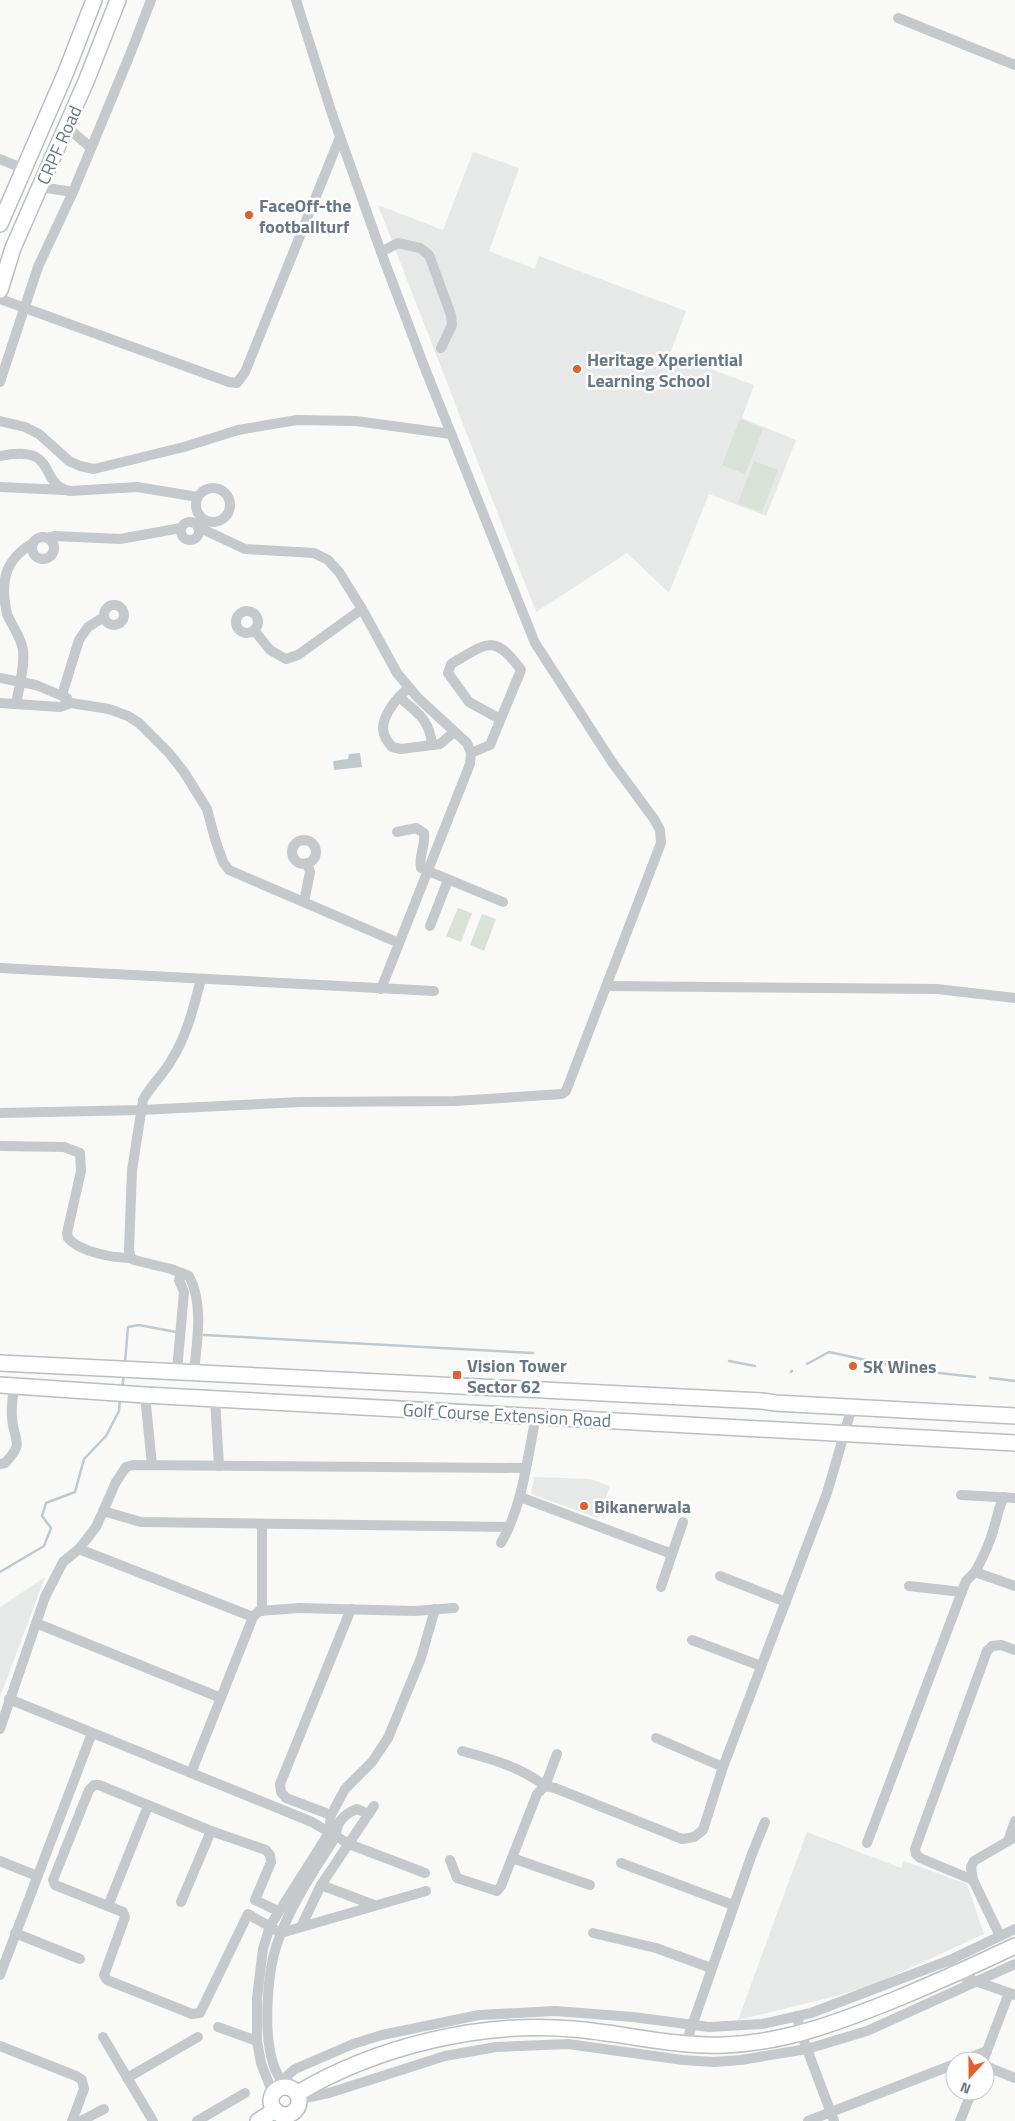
<svg xmlns="http://www.w3.org/2000/svg" width="1015" height="2121" font-family="'Titillium Web',sans-serif">
<rect width="100%" height="100%" fill="#f9f9f7"/>
<!-- built -->
<g fill="#e7e8e8">
<path d="M473 152 519 168 489 251 535 269 539 256 686 311 670 354 754 385 742 418 796 440 766 516 709 494 669 593 627 553 536 612 378 205 443 230Z"/>
<path d="M534 1477 590 1479 610 1486 598 1518 531 1494Z"/>
<path d="M45 1577 0 1697V1607Z"/>
<path d="M807 1832 901 1868 904 1861 967 1884 984 1934 873 1985 832 1997 738 2020Z"/>
</g>
<!-- green -->
<g fill="#dae1d8">
<path d="M740 419 763 429 745 474 722 465Z"/>
<path d="M754 461 778 470 762 512 738 503Z"/>
<path d="M458 908 472 913 461 942 446 936Z"/>
<path d="M482 914 496 919 484 951 470 945Z"/>
</g>
<!-- water -->
<path fill="#c0c9ce" d="M360 753 362 767 334 770 333 761 348 759 349 754Z"/>
<g fill="none" stroke-linecap="round" stroke-linejoin="round">
<!-- stream -->
<g stroke="#c0c9ce" stroke-width="2.5">
<path d="M204 1335 533 1353"/>
<path d="M729 1361 755 1366"/>
<path d="M125 1363 128 1327 139 1325 176 1332"/>
<path d="M807 1364 829 1352 889 1365"/>
<path d="M904 1369 975 1377"/>
<path d="M791 1372 792 1371"/>
<path d="M990 1378 1015 1381"/>
<path d="M122 1388 124 1374"/>
<path d="M0 1572 44 1546 51 1528 42 1516 46 1503 75 1492 84 1459 106 1436 119 1411 120 1398"/>
</g>
<defs>
<g id="secondary">
<path d="M0 224 66 72 94 0"/>
<path d="M0 290 13 248 87 79 118 0"/>
<path d="M0 1363 762 1401 775 1403 1015 1416"/>
<path d="M0 1385 145 1395 1015 1443"/>
<circle cx="285" cy="2101" r="14"/>
<path d="M298 2093C377 2046 482 2021 573 2029 623 2033 674 2047 724 2045 784 2043 839 2022 894 2000 935 1983 975 1965 1015 1946"/>
<path d="M258 2121 275 2110"/>
</g>
</defs>
<!-- secondary casing -->
<use href="#secondary" stroke="#b9bec3" stroke-width="18"/>
<!-- street -->
<g stroke="#c5c9cc" stroke-width="10">
<path d="M898 18 1015 65"/>
<path d="M67 127 91 148"/>
<path d="M0 159 24 169"/>
<path d="M40 187 73 192"/>
<path d="M381 252 398 243 420 248 429 255 451 315 452 325 441 348"/>
<path d="M0 299 229 382 237 383 245 372 340 137"/>
<path d="M0 382 38 267 73 192 131 52 151 0"/>
<path d="M0 421 25 427 39 434 69 461 80 466 94 469 184 447 238 430 297 420 356 421 451 434"/>
<path d="M0 456C61 444 36 484 70 491L137 487 198 497"/>
<path d="M0 487 64 490"/>
<circle cx="213" cy="505" r="17"/>
<circle cx="190" cy="531" r="9"/>
<path d="M198 527 245 549 314 553 328 560 339 572 362 609 397 673 418 698 467 743 471 753 470 764 381 989"/>
<circle cx="43" cy="548" r="11"/>
<path d="M48 538 54 536 120 539 181 528"/>
<circle cx="114" cy="615" r="10"/>
<circle cx="247" cy="622" r="11"/>
<path d="M254 630 270 650 286 659 298 655 362 609"/>
<path d="M0 678 36 685 67 698"/>
<path d="M409 688C398 696 383 714 383 729 383 736 388 742 392 747L401 749 440 744 454 732"/>
<path d="M62 695 79 640 88 627 104 617"/>
<path d="M399 697C417 712 430 720 432 745"/>
<path d="M0 703 60 707 71 703 109 709 128 716 139 723 169 753 184 772 207 809 215 839 223 862 229 870 399 943"/>
<path d="M16 704C19 687 25 667 23 650 21 637 12 626 7 614 0 582 4 560 33 543"/>
<path d="M471 753 490 745 521 670C494 632 486 644 451 664L448 673 469 702 500 719"/>
<path d="M397 832 416 828 424 833C426 845 418 857 421 868L503 902"/>
<circle cx="304" cy="852" r="12"/>
<path d="M304 902 310 872 307 863"/>
<path d="M430 926 448 880"/>
<path d="M0 968 434 991"/>
<path d="M607 986 937 989 1015 998"/>
<path d="M0 1113 141 1110 301 1102 455 1101 562 1094 566 1091 661 843 660 830 654 819 612 762 535 643 424 366 381 252 332 114 296 0"/>
<path d="M0 1146 64 1147 80 1153 81 1171 67 1233 68 1238C80 1252 113 1258 131 1258"/>
<path d="M177 1371 184 1292 179 1280 182 1273"/>
<path d="M194 1372C197 1341 204 1304 189 1276L171 1269 134 1260 131 1258 129 1250 132 1170 143 1100C151 1085 164 1074 172 1059 187 1035 194 1006 201 979"/>
<path d="M145 1395 152 1465"/>
<path d="M215 1399 219 1466"/>
<path d="M0 1464 5 1463C26 1441 13 1442 12 1417 11 1407 13 1396 14 1386"/>
<path d="M961 1495 1015 1498"/>
<path d="M520 1497 672 1554 661 1587"/>
<path d="M103 1511 141 1522 509 1527"/>
<path d="M262 1524V1611"/>
<path d="M501 1543C523 1505 527 1459 536 1416"/>
<path d="M79 1549 253 1617"/>
<path d="M672 1554 683 1522"/>
<path d="M975 1572C984 1556 991 1540 995 1524 998 1514 999 1506 1004 1497"/>
<path d="M720 1576 786 1602"/>
<path d="M909 1586 962 1592"/>
<path d="M36 1623 221 1698"/>
<path d="M692 1640 761 1666"/>
<path d="M1015 1650 1001 1645 992 1646 987 1651 915 1849 916 1854 920 1858 973 1880 971 1867 974 1861 1015 1837"/>
<path d="M9 1699 312 1822 349 1844 425 1873"/>
<path d="M0 1729 45 1597 63 1562 79 1549 96 1527 116 1482 126 1467 133 1465 526 1468"/>
<path d="M656 1738 723 1767"/>
<path d="M462 1751C491 1759 521 1767 545 1786L557 1754"/>
<path d="M191 1773 253 1617 259 1611 299 1608 414 1611 454 1608"/>
<path d="M331 1815 286 1798 281 1792 280 1784 351 1609"/>
<path d="M1008 1841 1015 1821"/>
<path d="M867 1843 966 1581 975 1572 1015 1586"/>
<path d="M512 1858 590 1885"/>
<path d="M450 1860 457 1878 497 1891 501 1886 537 1794 545 1786 555 1788 682 1839 694 1837 703 1830 723 1767 827 1493 852 1407"/>
<path d="M0 1861 37 1876"/>
<path d="M621 1863 733 1905"/>
<path d="M973 1880 1000 1936"/>
<path d="M321 1885 374 1905"/>
<path d="M181 1902 211 1831"/>
<path d="M108 1906 148 1806"/>
<path d="M278 1911 255 1900 271 1862 270 1855 266 1850 211 1831 99 1785H94L89 1790 53 1880 55 1885 123 1912 125 1917 104 1975 107 1980 192 2014 200 2013 248 1914 281 1933 426 1891"/>
<path d="M301 1927 321 1885 374 1806"/>
<path d="M15 1933 80 1959"/>
<path d="M593 1933 656 1948 711 1968"/>
<path d="M950 1960 1015 1929"/>
<path d="M0 1975 92 1733"/>
<path d="M797 2016 801 2033 834 2121"/>
<path d="M218 2027 257 2041"/>
<path d="M103 2037 153 2121"/>
<path d="M686 2043 752 1854 765 1822"/>
<path d="M0 2046 76 2076 82 2080 84 2089 72 2121"/>
<path d="M962 2061 987 2051"/>
<path d="M983 2061 1009 1993"/>
<path d="M985 2066 1015 2078"/>
<path d="M127 2078 198 2037"/>
<path d="M286 2086 288 2075 295 2069 353 2044 382 2035 479 2015 555 2011 633 2017 709 2027 762 2024 811 2013 950 1960 956 1974 1015 1995"/>
<path d="M286 2086C280 2079 275 2071 273 2063 263 2032 267 1971 278 1941 291 1904 315 1869 336 1836 336 1822 344 1814 357 1809L369 1814"/>
<path d="M273 2094 261 2063 257 2041V1998L263 1949 270 1926 329 1833 331 1815 345 1789 372 1762 388 1738 421 1658 435 1609"/>
<path d="M300 2099 329 2093 445 2056 496 2047 568 2044 683 2060 714 2062 741 2060 807 2049 867 2031 1015 1964"/>
<path d="M81 2121 104 2109"/>
<path d="M197 2121 245 2093"/>
<path d="M808 2121 955 2064"/>
<path d="M960 2121 972 2091"/>
</g>
<!-- secondary -->
<use href="#secondary" stroke="#fff" stroke-width="15"/>
</g>
<!-- markers -->
<g fill="#e55f2b" stroke="#fff" stroke-width="2">
<circle cx="249" cy="215" r="5"/>
<circle cx="577" cy="369" r="5"/>
<circle cx="853" cy="1366" r="5"/>
<rect x="452" y="1370" width="10" height="10" rx="2.5"/>
<circle cx="584" cy="1506" r="5"/>
</g>
<g text-anchor="middle" dominant-baseline="central" stroke-width="5" stroke-linejoin="round" paint-order="stroke">
<!-- street labels -->
<g font-size="18" fill="#687888" stroke="#fff">
<text transform="translate(59 145) rotate(-66)">CRPF Road</text>
<text transform="translate(507 1415) rotate(3)">Golf Course Extension Road</text>
</g>
<!-- poi labels -->
<g font-size="18" font-weight="bold" fill="#687888" stroke="#fff" text-anchor="start">
<text x="259" y="205">FaceOff-the<tspan x="259" dy="21">footballturf</tspan></text>
<text x="587" y="359">Heritage Xperiential<tspan x="587" dy="21">Learning School</tspan></text>
<text x="467" y="1365">Vision Tower<tspan x="467" dy="21">Sector 62</tspan></text>
<text x="863" y="1366">SK Wines</text>
<text x="594" y="1506">Bikanerwala</text>
</g>
</g>
<!-- north arrow -->
<g transform="translate(970 2076) rotate(201)"><circle r="24" fill="#ffffff" stroke="#c3c9cf"/>
<path d="M0-4L9 19L0 12L-9 19Z" fill="#e55f2b"/>
<text y="-8" font-size="14" font-weight="bold" text-anchor="middle" fill="#687888">N</text>
</g>
</svg>
